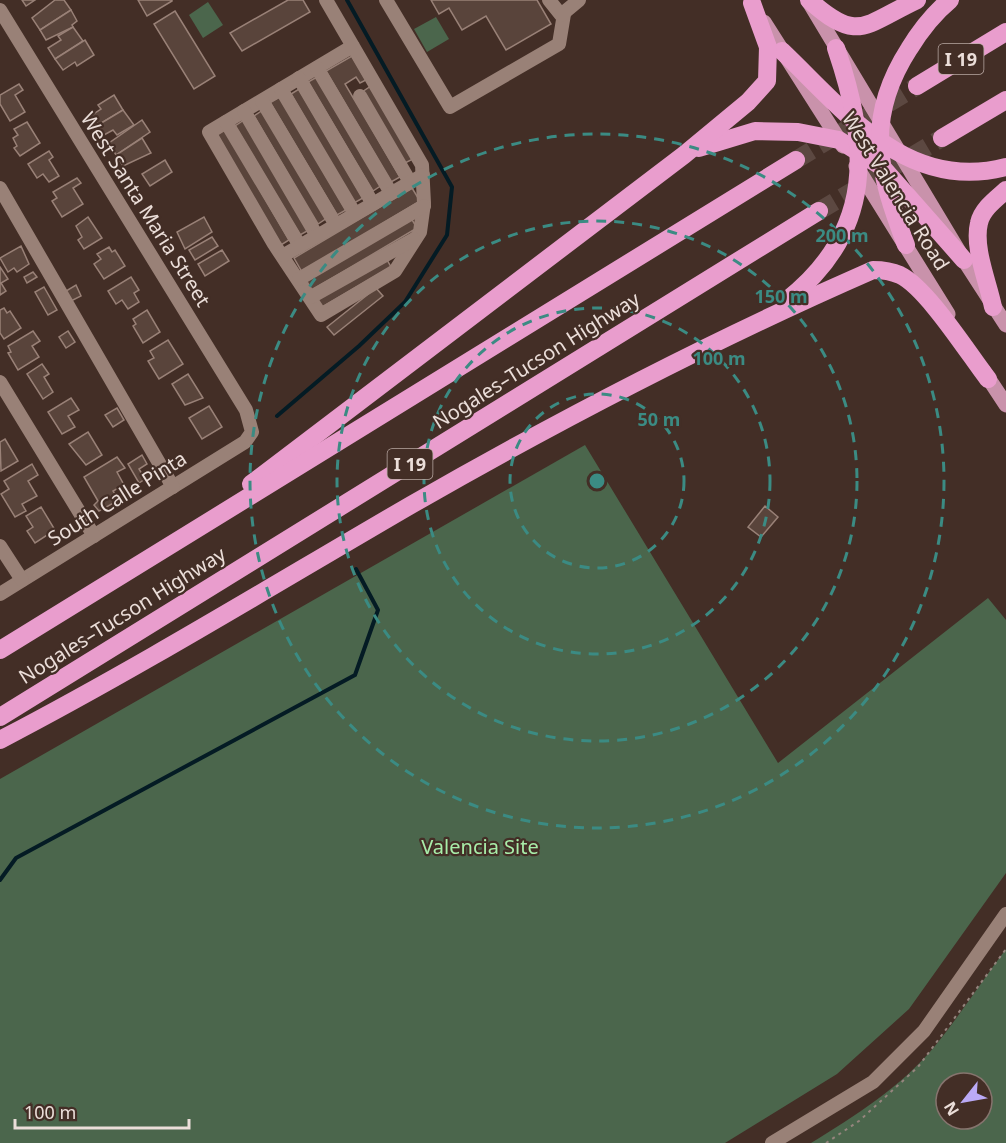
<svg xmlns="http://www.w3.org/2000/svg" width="1006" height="1143" font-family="'Noto Sans',sans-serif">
<rect width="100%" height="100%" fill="#432e26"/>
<!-- green -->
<g fill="#4b664c" fill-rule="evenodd">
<path d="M208 2 223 25 203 38 189 15Z"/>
<path d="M436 17 449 39 427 52 414 29Z"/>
<path d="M585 445 778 763 988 598 1006 620V873L909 1009 837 1074 725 1143H0V779Z"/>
<path d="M1006 949V1143H811C855 1116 901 1087 935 1046 960 1015 982 981 1006 949ZM946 1083H982V1119H946Z"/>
</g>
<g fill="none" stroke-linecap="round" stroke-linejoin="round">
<!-- stream -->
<g stroke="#041b24" stroke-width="4">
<path d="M277 416 359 346 405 302 447 235 452 187 347 0"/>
<path d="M0 880 16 858 355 675 378 610 356 569"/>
</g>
</g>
<!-- building -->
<g fill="#59443b" stroke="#998177" stroke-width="1.5">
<path d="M22 0H35L26 6Z"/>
<path d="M55 0H64L71 10 40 30 32 18Z"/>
<path d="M138 0H172V1L147 16Z"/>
<path d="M288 0H303L310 12 242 51 230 33Z"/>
<path d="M431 0H537L551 24 506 50 486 16 462 30 449 8 439 14Z"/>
<path d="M71 10 77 21 72 25 73 27 46 40 40 30Z"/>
<path d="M175 11 215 76 194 89 154 24Z"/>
<path d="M73 27 83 41 55 59 48 48 61 40 58 36Z"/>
<path d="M85 40 94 55 77 66 75 62 63 70 55 59Z"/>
<path d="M352 56 366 80 360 83 356 77 345 84 400 177 391 182 326 71Z"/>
<path d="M317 77 382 185 373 191 308 82Z"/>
<path d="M19 84 23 90 15 95 25 112 10 121 0 104V95Z"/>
<path d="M371 86 413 159 403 164 362 92Z"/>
<path d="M299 89 363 198 354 203 291 94Z"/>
<path d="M114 95 123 110 98 125 92 115 101 109 98 105Z"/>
<path d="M280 97 346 210 337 215 270 102Z"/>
<path d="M123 110 134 125 117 135 113 130 104 135 98 125Z"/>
<path d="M263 110 327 218 318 224 254 116Z"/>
<path d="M142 120 150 132 116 155 109 143Z"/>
<path d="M244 120 309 230 300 235 235 126Z"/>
<path d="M27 122 40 143 20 156 14 148 17 146 13 138 18 135 14 129Z"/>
<path d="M225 130 289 240 281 245 217 135Z"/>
<path d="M142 138 151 153 123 166 116 155Z"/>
<path d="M49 151 53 157 49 160 59 176 49 182 43 174 37 178 28 164Z"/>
<path d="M165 160 172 172 150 186 142 174Z"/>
<path d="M77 178 81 183 73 188 83 204 62 217 52 201 57 198 53 192Z"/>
<path d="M412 188 420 201 302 272 294 258Z"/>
<path d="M88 217 102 238 84 249 78 240 82 237 76 226Z"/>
<path d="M204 217 212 232 185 249 177 232Z"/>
<path d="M411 218 417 228 312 290 306 280Z"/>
<path d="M212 237 218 246 195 260 189 250Z"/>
<path d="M21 246 29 264 17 272 14 268 8 272 0 258Z"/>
<path d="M109 247 112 252 115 250 125 266 104 279 94 264 101 259 97 254Z"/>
<path d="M222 250 229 261 205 276 198 264Z"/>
<path d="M386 258 391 267 322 307 316 299Z"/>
<path d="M0 267 8 279 1 283 6 291 0 295Z"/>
<path d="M33 272 37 277 27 283 24 277Z"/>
<path d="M131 277 139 290 134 293 139 302 128 309 122 300 116 304 108 291Z"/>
<path d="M76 285 81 296 71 301 66 291Z"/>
<path d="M44 287 57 310 48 315 35 292Z"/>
<path d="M376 288 383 296 334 335 327 327Z"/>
<path d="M4 308 7 313 10 311 21 328 4 339 0 333V310Z"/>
<path d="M147 310 160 332 143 343 133 326 136 324 133 319Z"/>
<path d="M33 331 40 341 32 346 39 357 18 370 8 353 11 352 8 346Z"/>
<path d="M68 331 75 342 66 348 59 337Z"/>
<path d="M168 340 183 364 159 379 148 361 154 358 150 351Z"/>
<path d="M42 364 49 374 44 377 53 392 43 399 27 374Z"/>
<path d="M188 374 203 398 185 405 172 384Z"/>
<path d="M71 398 79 410 68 416 75 427 62 434 48 412Z"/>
<path d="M209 406 222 427 202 439 189 418Z"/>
<path d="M117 408 124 420 113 427 105 415Z"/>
<path d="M88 432 102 455 86 465 69 444Z"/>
<path d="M5 439 18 461 1 471 0 442Z"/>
<path d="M142 455 147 464 139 469 145 479 139 483 128 464Z"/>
<path d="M117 457 125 468 117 472 124 485 113 491 119 500 99 511 94 505 98 501 84 477Z"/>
<path d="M32 464 38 475 28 481 37 496 22 504 26 511 15 517 1 494 9 489 4 481Z"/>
<path d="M765 506 778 517 761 537 748 527Z"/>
<path d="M41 507 55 530 35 543 27 531 33 527 26 516Z"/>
</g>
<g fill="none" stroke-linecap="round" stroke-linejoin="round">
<!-- highway-tunnel -->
<g stroke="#5c4841" stroke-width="18" stroke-dasharray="18 9" stroke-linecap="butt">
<path d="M796 160 917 86"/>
<path d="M819 211 942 138"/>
</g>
<!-- path -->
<path stroke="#96857e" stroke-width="2" stroke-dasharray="3 4.5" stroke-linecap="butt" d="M826 1143 859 1121 918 1067 1006 949"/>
<!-- minor -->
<g stroke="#998177" stroke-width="14">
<path d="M326 0 422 165 424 203 420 232 395 271 321 315 274 244 209 132 353 46"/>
<path d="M386 0 450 107 559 44 564 14"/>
<path d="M549 0 561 15 579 0"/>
<path d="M0 10 246 410 252 432 245 442 0 594"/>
<path d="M317 68 391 193"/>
<path d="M299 78 373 204"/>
<path d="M281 89 355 214"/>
<path d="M360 96 410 182"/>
<path d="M262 101 336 225"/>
<path d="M244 111 317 236"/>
<path d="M226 122 300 246"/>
<path d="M0 188 173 487"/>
<path d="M284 255 423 175"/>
<path d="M299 279 424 206"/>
<path d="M311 297 414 239"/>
<path d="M0 382 94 536"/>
<path d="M0 546 22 580"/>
<path d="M772 1143 873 1082 924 1031 1006 914"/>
</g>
<!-- major -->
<g stroke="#c992ab" stroke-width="15">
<path d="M809 2 964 260 1006 325"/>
<path d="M764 22 843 146"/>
<path d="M856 166 948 314"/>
<path d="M983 370 1006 405"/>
</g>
<!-- highway -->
<g stroke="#e99dcd" stroke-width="18">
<path d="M809 0C858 44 864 25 917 0"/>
<path d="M782 51C845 111 907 193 1006 167"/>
<path d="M917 86 1006 32"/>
<path d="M942 138 1006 100"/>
<path d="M699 148 755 131 798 132 839 140 882 167 964 260"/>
<path d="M906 245C878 172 864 119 909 49 920 31 933 14 950 0"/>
<path d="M787 300C876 230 869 145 836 48"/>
<path d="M993 307C988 282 973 248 979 223 982 209 996 199 1006 190"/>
<path d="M251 484 684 155 748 102 767 81 768 47 752 3"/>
<path d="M0 650 796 160"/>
<path d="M0 717 819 211"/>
<path d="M0 740C140 667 275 584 411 505 561 419 715 339 873 270 883 270 891 271 900 275 927 288 968 353 988 379"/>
</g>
</g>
<!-- distance rings -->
<g fill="none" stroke="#3b8b83" stroke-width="3" stroke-dasharray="10 8">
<circle cx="597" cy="481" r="87"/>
<circle cx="597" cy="481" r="173"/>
<circle cx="597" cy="481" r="260"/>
<circle cx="597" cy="481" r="347"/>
</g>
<g text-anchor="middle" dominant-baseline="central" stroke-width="4.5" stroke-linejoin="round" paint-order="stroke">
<!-- shield labels -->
<g fill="#432e26" stroke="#b9a9a3" stroke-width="1.5">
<rect x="938.5" y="44" width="45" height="30" rx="4.5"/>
<rect x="387.5" y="449" width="45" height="30" rx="4.5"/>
</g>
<g font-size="18" font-weight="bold" fill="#ebded9">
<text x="961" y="59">I 19</text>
<text x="410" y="464">I 19</text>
</g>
<!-- street labels -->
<g font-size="20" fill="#ebded9" stroke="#432e26">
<text transform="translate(896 191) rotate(58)">West Valencia Road</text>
<text transform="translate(146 209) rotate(58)">West Santa Maria Street</text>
<text transform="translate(536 360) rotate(-32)">Nogales–Tucson Highway</text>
<text transform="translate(117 498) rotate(-32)">South Calle Pinta</text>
<text transform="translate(122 615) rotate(-32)">Nogales–Tucson Highway</text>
</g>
<!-- park labels -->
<g font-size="20" fill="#a8eda9" stroke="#432e26">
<text x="480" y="846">Valencia Site</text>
</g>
</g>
<circle cx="597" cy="481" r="9" fill="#3b8b83" stroke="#432e26" stroke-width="3"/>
<g font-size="18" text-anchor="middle" font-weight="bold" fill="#3b8b83" stroke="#432e26" stroke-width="4.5" stroke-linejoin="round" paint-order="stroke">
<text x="842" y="242">200 m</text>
<text x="781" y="303">150 m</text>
<text x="719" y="365">100 m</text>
<text x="659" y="426">50 m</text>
</g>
<!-- north arrow -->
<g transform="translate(964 1101) rotate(239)"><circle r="28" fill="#432e26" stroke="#86746e" stroke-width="1.5"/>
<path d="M0-4.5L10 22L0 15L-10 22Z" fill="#bbaaf6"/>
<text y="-9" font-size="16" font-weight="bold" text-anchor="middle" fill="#ebded9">N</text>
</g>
<!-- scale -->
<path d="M15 1119v9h174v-9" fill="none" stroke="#ebded9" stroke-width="3"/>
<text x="24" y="1119" font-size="18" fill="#ebded9" stroke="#432e26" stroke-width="4.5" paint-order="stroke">100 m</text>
</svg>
